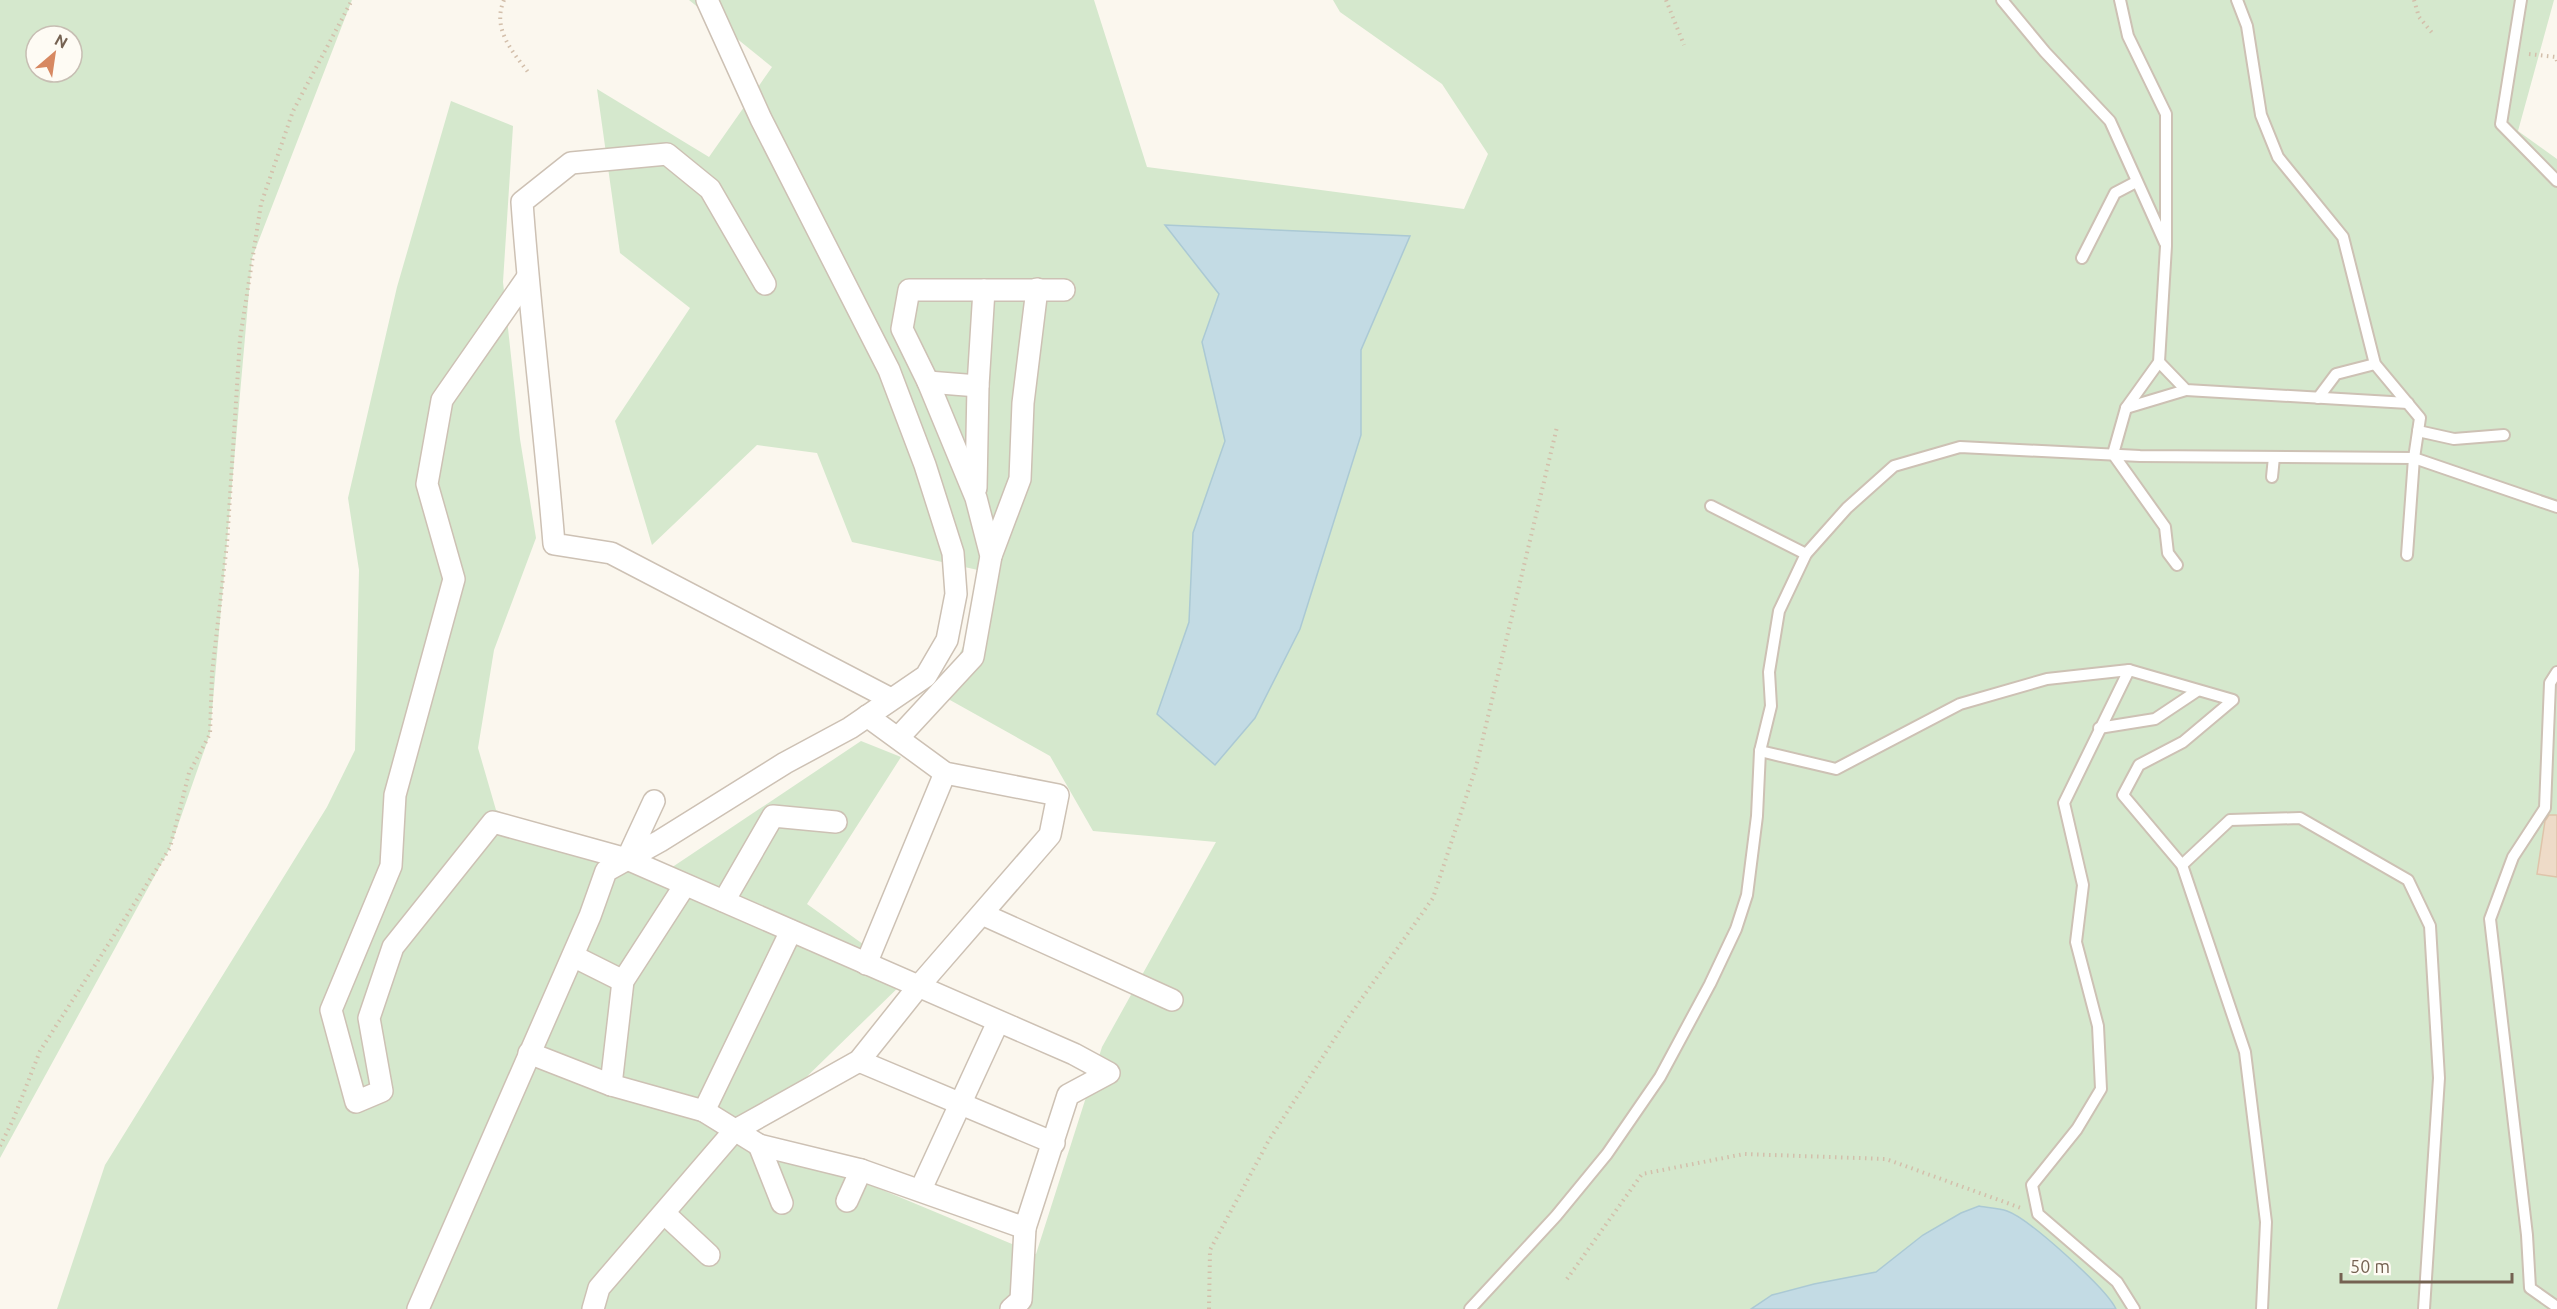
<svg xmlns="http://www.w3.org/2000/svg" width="2557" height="1309" font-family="Ubuntu,sans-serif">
<rect width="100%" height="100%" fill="#fbf7ee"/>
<!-- green -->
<g fill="#d5e8cd" fill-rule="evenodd">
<path d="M0 0H352L252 258 210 734 170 848 0 1158ZM36 36H72V72H36Z"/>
<path d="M689 0H1094L1147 167 1464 209 1488 154 1442 84 1340 12 1333 0H2554L2518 131 2557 159V1309H57L105 1165 327 807 355 750 359 570 348 498 397 287 451 101 513 126 503 282 520 439 536 538 494 650 478 748 496 810 656 878 861 741 901 757 807 904 909 977 748 1134 1036 1254 1102 1047 1216 842 1093 831 1050 756 941 695 996 574 852 542 817 453 757 445 652 545 615 421 690 308 620 253 597 89 709 157 772 67Z"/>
</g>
<!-- water -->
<g fill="#c3dbe4" stroke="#abc9d4" stroke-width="1.5">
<path d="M1165 225 1410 236 1361 350V435L1300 629 1255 718 1215 765 1157 714 1189 622 1193 533 1225 441 1202 342 1219 294Z"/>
<path d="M1979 1206C1988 1208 1998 1208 2007 1211 2028 1218 2106 1288 2116 1309H1751L1772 1295 1814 1284 1876 1272 1923 1235 1961 1213Z"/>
</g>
<!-- building -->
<path fill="#eedbc8" stroke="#dfc4aa" stroke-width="1.5" d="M2549 815H2557V877L2537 874 2545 821Z"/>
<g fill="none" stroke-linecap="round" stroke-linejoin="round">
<defs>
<g id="lane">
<path d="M2002 0 2045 52 2110 121 2165 243"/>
<path d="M2120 0 2128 36 2166 114V246L2159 362 2126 408 2113 454 2165 527 2168 553 2177 565"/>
<path d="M2237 0 2247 26 2261 115 2278 157 2343 237 2375 364 2420 418 2414 458 2407 555"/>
<path d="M2521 0 2501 124 2557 181"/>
<path d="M2082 258 2115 193 2136 182"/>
<path d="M2159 362 2186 390 2408 403"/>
<path d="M2318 398 2336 374 2375 364"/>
<path d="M2126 408 2186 390"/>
<path d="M2418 431 2454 439 2504 435"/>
<path d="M2272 477 2274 457"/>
<path d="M1711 506 1806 554"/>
<path d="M2129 670 2064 803 2083 885 2076 942 2098 1026 2101 1089 2077 1129 2032 1185 2038 1214 2117 1282 2134 1309"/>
<path d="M2557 672 2550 683 2545 808 2513 857 2490 919 2527 1235 2530 1288 2557 1307"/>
<path d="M2099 728 2155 719 2197 691"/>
<path d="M1760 751 1836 769 1960 704 2047 679 2129 670 2233 700 2183 742 2139 765 2123 795 2182 865 2245 1052 2266 1222 2262 1309"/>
<path d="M2182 865 2230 820 2300 818 2408 880 2430 926 2439 1078 2424 1309"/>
<path d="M1470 1309 1556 1216 1607 1154 1660 1077 1710 984 1736 929 1747 895 1757 816 1760 751 1771 706 1769 672 1779 611 1806 554 1847 508 1894 466 1960 447 2140 456 2414 458 2557 507"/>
</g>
<g id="street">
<path d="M527 278 442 400 427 484 454 579 395 795 391 866 331 1010 356 1102 382 1091 369 1018 393 947 493 822 627 859 1074 1054 1109 1073 1068 1095 1025 1228 861 1170 759 1145 704 1111 611 1085 529 1053"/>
<path d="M765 284 710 189 667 154 571 163 522 202C530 316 545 430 554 544L611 553 891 699"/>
<path d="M928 382 978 386"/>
<path d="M976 488 978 386 984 290H1064"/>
<path d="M991 556 1020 479 1023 403 1037 289"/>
<path d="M898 738 973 657 991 556 976 498 928 382 902 329 909 290H984"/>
<path d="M627 859 654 801"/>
<path d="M724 901 773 816 836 822"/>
<path d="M982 914 1172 1000"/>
<path d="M573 956 623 981"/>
<path d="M866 964 945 773"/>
<path d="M859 1061 1054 1143"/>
<path d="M611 1085 623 981 685 885"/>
<path d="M704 1111 791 931"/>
<path d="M759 1145 782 1203"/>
<path d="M921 1189 998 1022"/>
<path d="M847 1201 861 1170"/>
<path d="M665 1214 709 1255"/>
<path d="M418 1309 590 916 606 871 660 841 785 763 850 728 926 676 947 640 956 594 953 553 925 465 889 370 761 119 707 0"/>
<path d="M593 1309 599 1288 734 1131 859 1061 918 987 1050 835 1058 795 945 773 867 716"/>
<path d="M1011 1309 1021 1300 1025 1228"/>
</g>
</defs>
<!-- lane casing -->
<use href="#lane" stroke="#cdc1b4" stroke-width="14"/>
<!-- street casing -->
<use href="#street" stroke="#cdc1b4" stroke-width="24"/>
<!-- path -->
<g stroke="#d3bfab" stroke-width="4" stroke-dasharray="1.5 4.5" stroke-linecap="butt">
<path d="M504 0C492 28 511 50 528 72"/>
<path d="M1666 0 1684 45"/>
<path d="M2414 0 2419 17 2433 34"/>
<path d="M2529 54 2556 57 2557 61"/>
<path d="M0 1146 13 1120 40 1051 170 848 189 773 210 734 212 673 227 544 240 339 261 204 293 111 352 0"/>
<path d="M1567 1279 1642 1174 1744 1154 1886 1159 2021 1208"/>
<path d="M1209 1309 1210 1250 1269 1140 1348 1018 1433 898 1476 767 1557 427"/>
</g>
<!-- lane -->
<use href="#lane" stroke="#fff" stroke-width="10"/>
<!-- street -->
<use href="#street" stroke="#fff" stroke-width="21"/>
</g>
<!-- north arrow -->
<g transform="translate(54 54) rotate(29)"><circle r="28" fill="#fefbf4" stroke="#c7beb3" stroke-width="1.5"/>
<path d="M0-4.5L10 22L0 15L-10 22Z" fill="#d78861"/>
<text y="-9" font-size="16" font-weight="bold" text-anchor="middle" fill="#756252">N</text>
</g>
<!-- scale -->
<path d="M2341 1273v9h171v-9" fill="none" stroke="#756252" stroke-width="3"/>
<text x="2350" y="1273" font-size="18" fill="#756252" stroke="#fefbf4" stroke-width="4.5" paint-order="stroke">50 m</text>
</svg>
